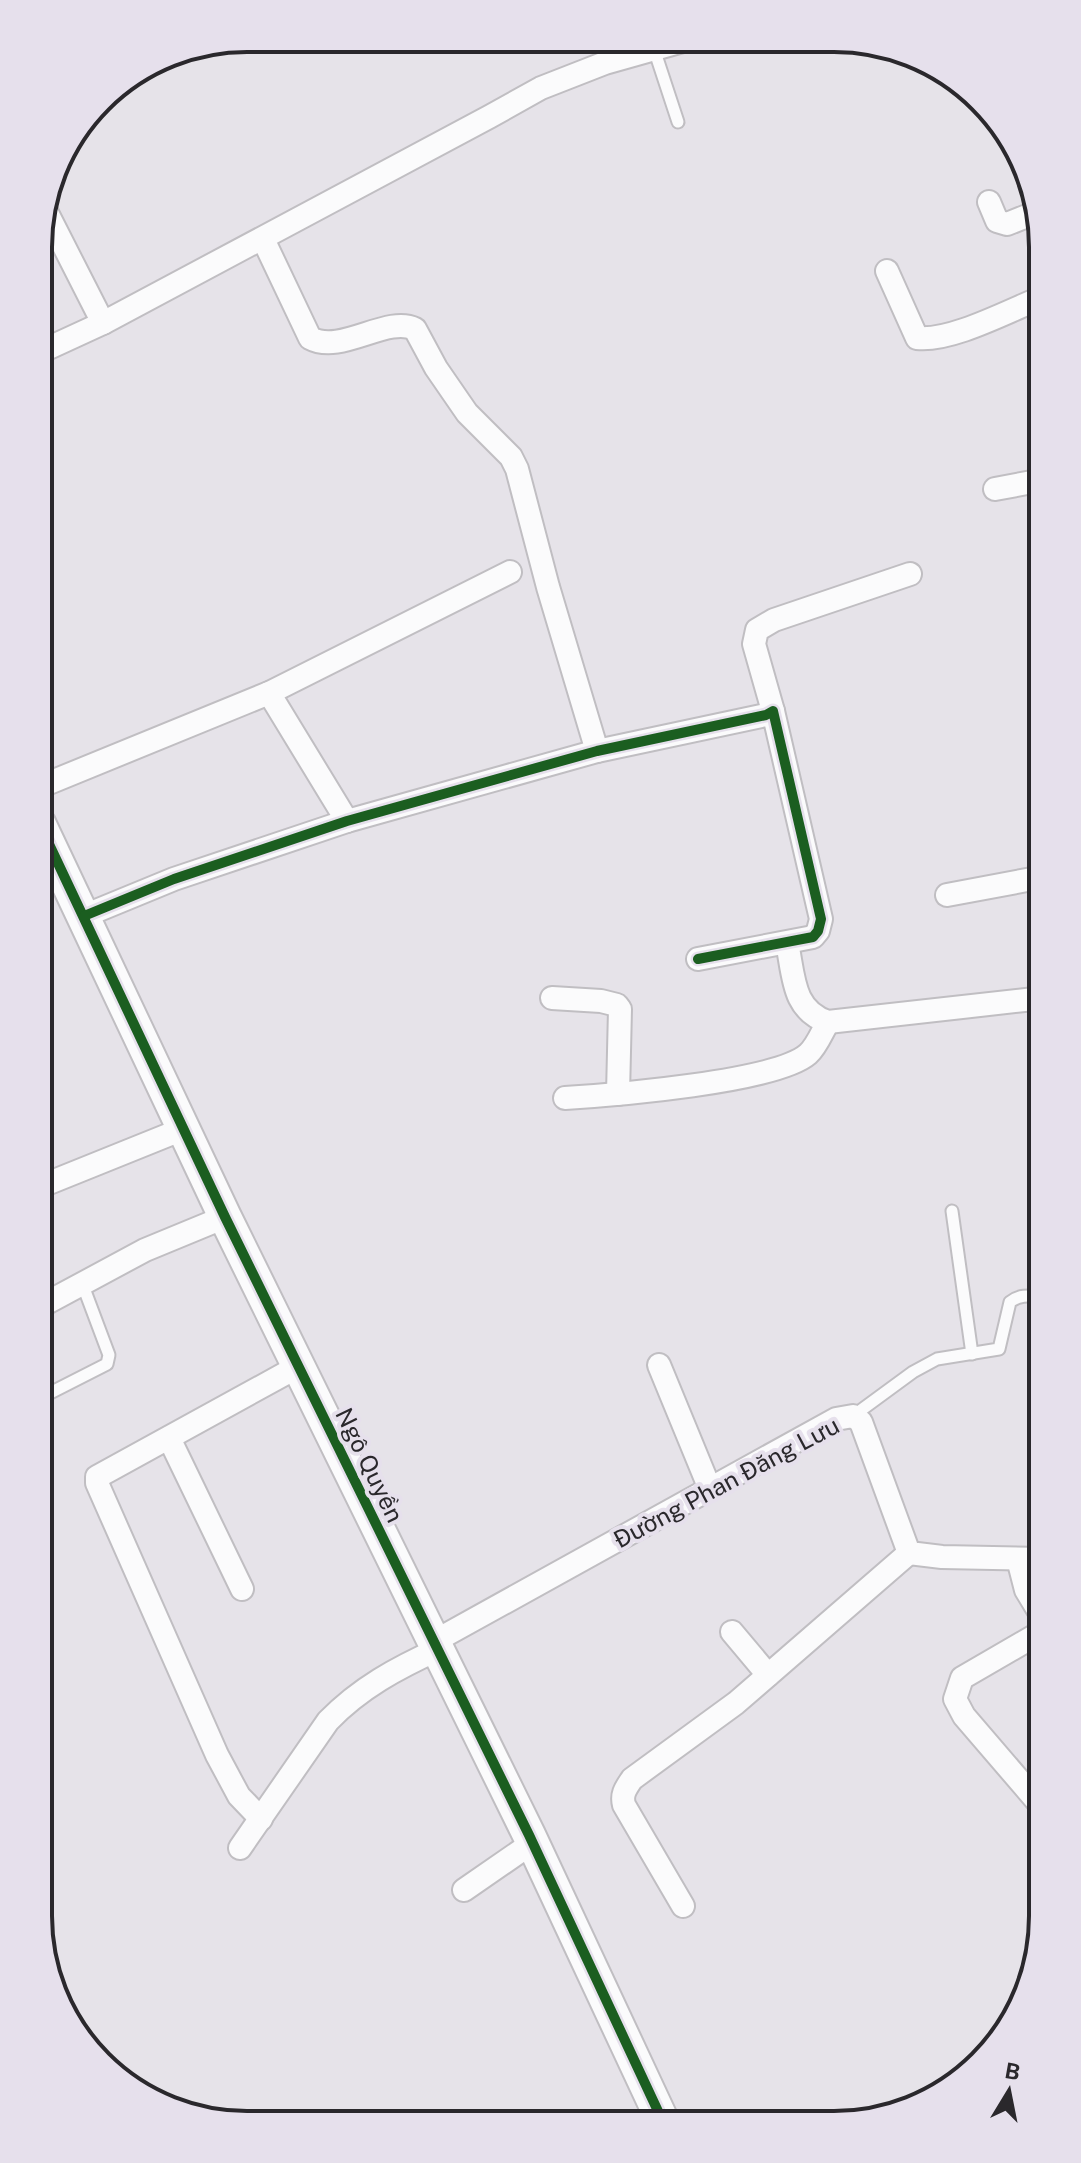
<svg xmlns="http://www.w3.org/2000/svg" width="1081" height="2163" font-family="'Public Sans',sans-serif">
<rect width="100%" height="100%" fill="#e6e3e9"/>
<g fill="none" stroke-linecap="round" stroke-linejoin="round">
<defs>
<g id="lane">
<path d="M654 49 678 122"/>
<path d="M952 1211 972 1354"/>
<path d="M50 1393 107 1364 109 1355 82 1283"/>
<path d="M853 1416 913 1372 937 1359 999 1349 1010 1302C1020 1294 1030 1296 1043 1297"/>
</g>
<g id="street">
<path d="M989 202 997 221 1007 224 1037 212"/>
<path d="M44 207 103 323"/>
<path d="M263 239 310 338C341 355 387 315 415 329L436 368 467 413 511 457 517 469 548 587 597 751"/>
<path d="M887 271 917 338C951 342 1010 310 1043 297"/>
<path d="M40 352 103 323 489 117 541 88 605 63 683 41"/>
<path d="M995 489 1043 480"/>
<path d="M269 693 347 821"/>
<path d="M773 711 754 644 757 630 774 620 910 574"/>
<path d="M39 787 269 693 510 572"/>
<path d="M947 895 1043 877"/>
<path d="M84 916 174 879 347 821 597 751 766 715 773 711 821 919 818 931 813 937 698 959"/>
<path d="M787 943C794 976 792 1010 828 1022L1043 998"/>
<path d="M552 998 601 1001 617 1005 620 1009 618 1094"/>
<path d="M565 1098C613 1095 776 1082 808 1054 817 1046 822 1032 828 1022"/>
<path d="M39 1187 183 1129"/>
<path d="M39 1307 145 1250 225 1217"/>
<path d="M659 1365 710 1489"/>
<path d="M169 1438 242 1589"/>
<path d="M1018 1559 1026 1590 1043 1618"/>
<path d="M732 1632 768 1675"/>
<path d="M435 1641 836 1419 853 1416 861 1422 909 1553 942 1557 1043 1559"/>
<path d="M1043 1808 964 1716 955 1699 962 1678 1043 1631"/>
<path d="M261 1819 239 1796 217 1755 97 1483V1477L299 1366"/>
<path d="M240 1848 328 1721C360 1688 397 1668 439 1649"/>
<path d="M464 1890 532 1843"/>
<path d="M683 1906 624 1805C621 1794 626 1788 632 1779L736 1703 909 1553"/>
</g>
<path id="secondary" d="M39 823 225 1217 529 1835 664 2124"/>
</defs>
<!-- lane casing -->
<use href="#lane" stroke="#c0bec2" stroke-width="15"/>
<!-- street casing -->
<use href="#street" stroke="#c0bec2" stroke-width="26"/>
<!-- secondary casing -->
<use href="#secondary" stroke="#c0bec2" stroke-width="36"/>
<!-- lane -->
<use href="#lane" stroke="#fbfbfc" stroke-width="11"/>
<!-- street -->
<use href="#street" stroke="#fbfbfc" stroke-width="22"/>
<!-- secondary -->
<use href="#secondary" stroke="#fbfbfc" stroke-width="32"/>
<defs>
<g id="cycleway">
<path d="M39 823 225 1217 529 1835 664 2124"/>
<path d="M84 916 174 879 347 821 597 751 766 715 773 711 821 919 818 931 813 937 698 959"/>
</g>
</defs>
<!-- cycleway casing -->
<use href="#cycleway" stroke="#e6e0ec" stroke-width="15"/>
<!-- cycleway -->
<use href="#cycleway" stroke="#1b5e20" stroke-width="10"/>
</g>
<g text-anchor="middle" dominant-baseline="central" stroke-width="8" stroke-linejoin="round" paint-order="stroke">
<!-- street labels -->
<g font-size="24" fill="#2a282c" stroke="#e6e0ec">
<text transform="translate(370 1465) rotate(64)">Ngô Quyền</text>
<text transform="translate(726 1482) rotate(-28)">Đường Phan Đăng Lưu</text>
</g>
</g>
<!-- crop -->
<path d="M0 0H1081V2163H0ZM247 52H834A195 195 0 0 1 1029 247V1916A195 195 0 0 1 834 2111H247A195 195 0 0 1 52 1916V247A195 195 0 0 1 247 52Z" fill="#e6e0ec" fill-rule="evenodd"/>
<path fill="none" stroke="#2a282c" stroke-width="4" d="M247 52H834A195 195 0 0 1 1029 247V1916A195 195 0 0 1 834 2111H247A195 195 0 0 1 52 1916V247A195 195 0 0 1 247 52Z"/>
<!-- north arrow -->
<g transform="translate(1009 2091) rotate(10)" stroke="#e6e0ec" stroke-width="6" paint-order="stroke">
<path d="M0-6L14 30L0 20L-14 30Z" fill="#2a282c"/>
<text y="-12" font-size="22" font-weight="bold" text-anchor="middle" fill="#2a282c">B</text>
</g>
</svg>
